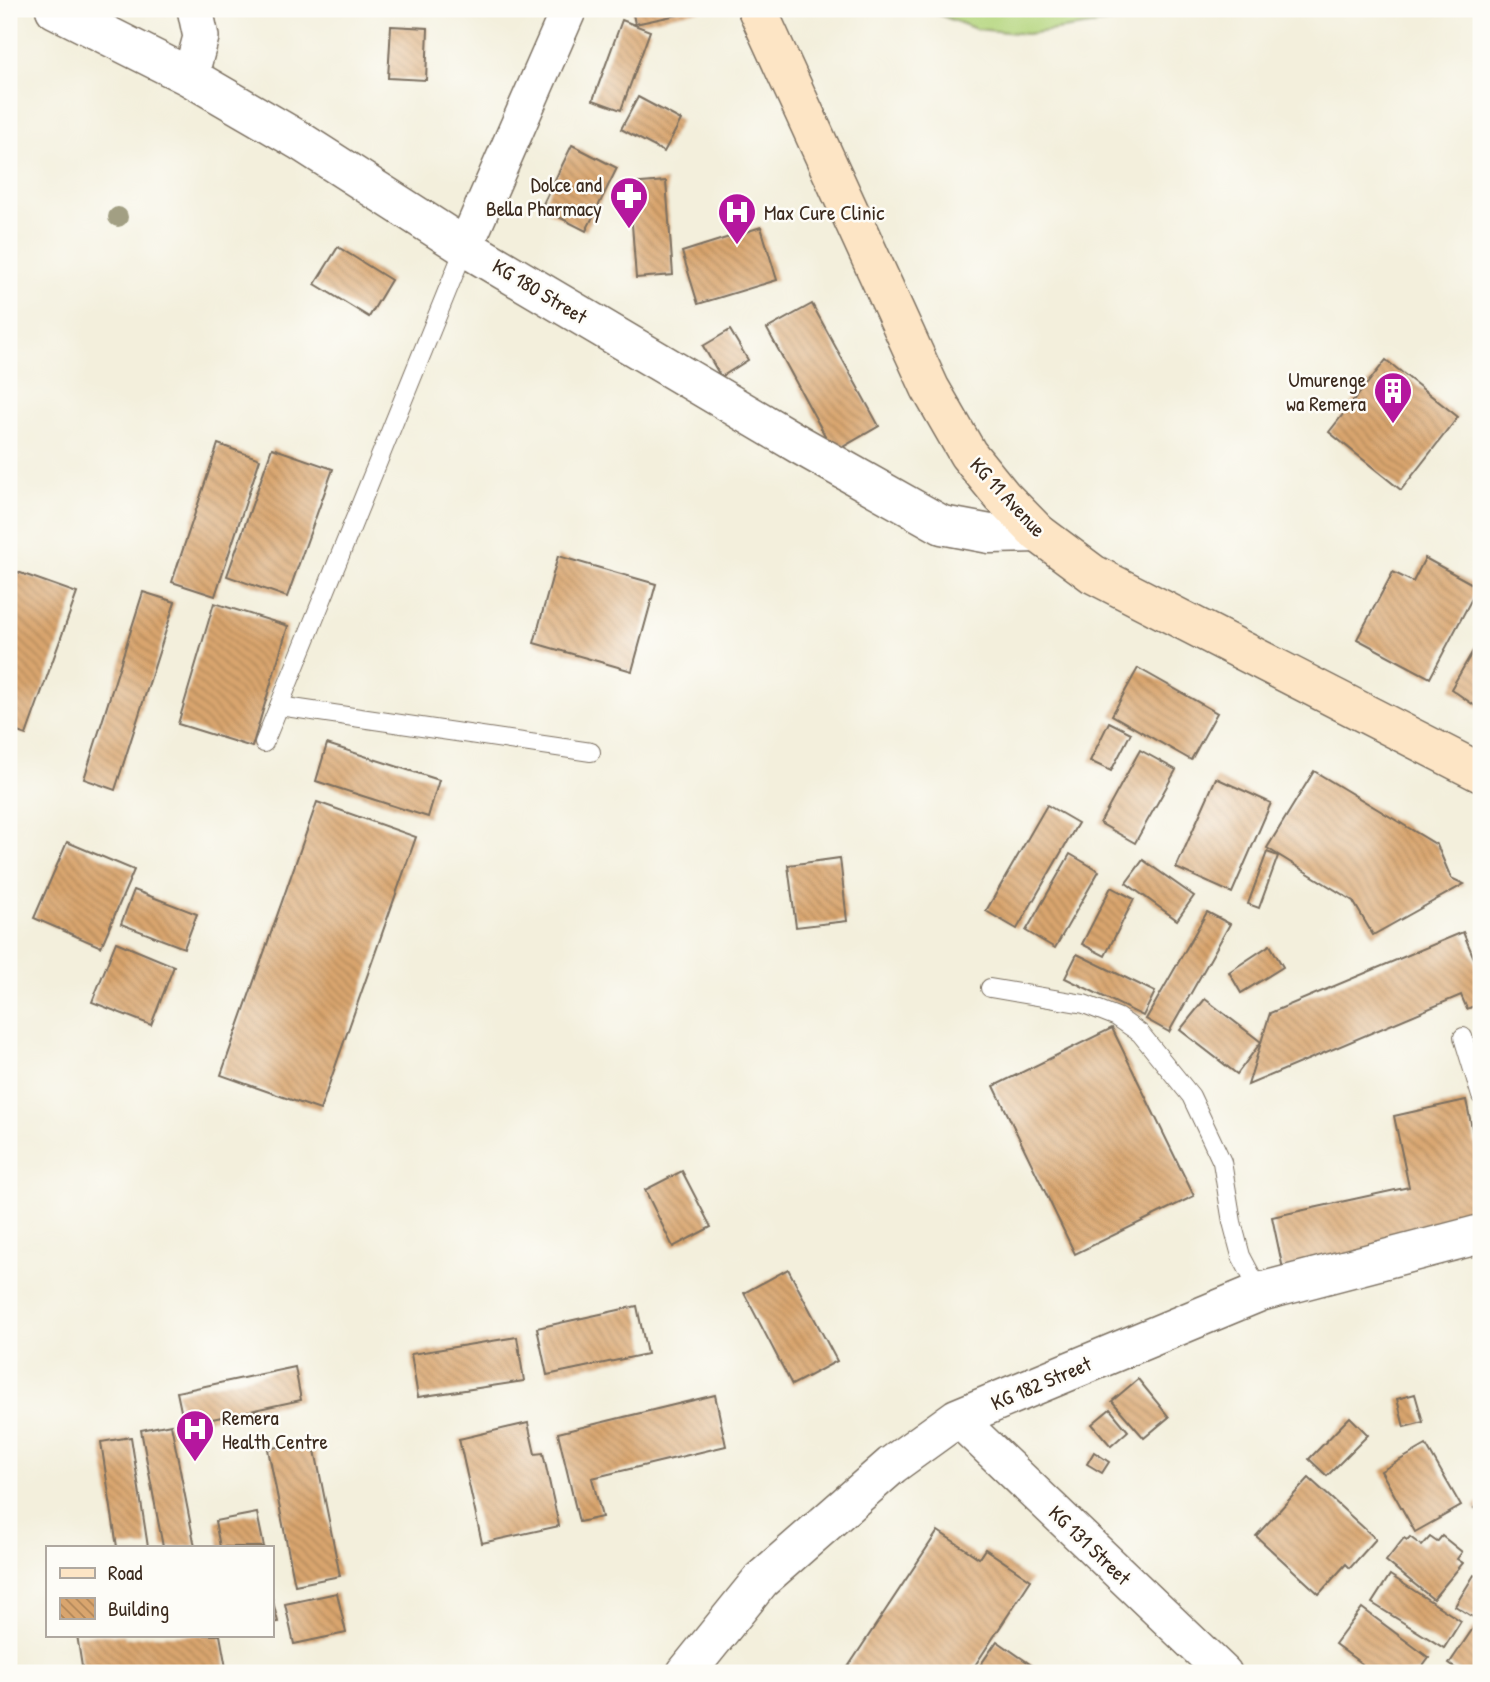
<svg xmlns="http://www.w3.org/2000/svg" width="1490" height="1682" font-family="'Patrick Hand',sans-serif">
<defs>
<pattern id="building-back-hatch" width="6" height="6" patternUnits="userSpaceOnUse" patternTransform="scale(1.75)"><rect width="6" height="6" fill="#d9a56e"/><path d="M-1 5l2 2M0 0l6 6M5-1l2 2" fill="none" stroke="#b1875a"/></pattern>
</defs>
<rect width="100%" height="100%" fill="#fdfcf7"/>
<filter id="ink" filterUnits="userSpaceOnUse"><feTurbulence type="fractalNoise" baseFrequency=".0143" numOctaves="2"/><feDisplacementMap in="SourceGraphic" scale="14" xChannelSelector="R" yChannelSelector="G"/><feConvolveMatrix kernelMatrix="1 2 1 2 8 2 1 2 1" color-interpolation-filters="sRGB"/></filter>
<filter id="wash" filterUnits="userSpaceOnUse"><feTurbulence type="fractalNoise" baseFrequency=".00686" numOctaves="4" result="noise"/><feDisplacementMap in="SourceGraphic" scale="28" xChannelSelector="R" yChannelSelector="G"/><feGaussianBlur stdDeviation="1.57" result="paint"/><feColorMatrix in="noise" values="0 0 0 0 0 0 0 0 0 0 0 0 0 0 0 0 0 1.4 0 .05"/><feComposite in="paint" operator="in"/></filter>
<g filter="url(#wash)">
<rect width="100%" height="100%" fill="#f3efdc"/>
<!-- park -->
<path fill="#b4d57d" stroke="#78804e" stroke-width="2" d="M924 9H1205L1027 34 976 29Z"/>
<g id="blocks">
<!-- building -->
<g fill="url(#building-back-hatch)">
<path d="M632 9H700L701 10 635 24Z"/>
<path d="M622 20 650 31 621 110 593 100Z"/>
<path d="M391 26 428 28 426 80 388 78Z"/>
<path d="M638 97 681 120 664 152 621 129Z"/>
<path d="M572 145 617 168 586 231 541 208Z"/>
<path d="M666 181 673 275 636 278 629 184Z"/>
<path d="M761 227 777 280 698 304 682 252Z"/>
<path d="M338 247 391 280 369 317 315 284Z"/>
<path d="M812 304 879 426 834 452 767 329Z"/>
<path d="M730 330 748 360 721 377 703 346Z"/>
<path d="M1386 360 1458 417 1401 490 1329 432Z"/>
<path d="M218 444 260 459 215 596 172 582Z"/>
<path d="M272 448 333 469 287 597 227 576Z"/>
<path d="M558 556 656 584 632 671 534 643Z"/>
<path d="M1425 558 1478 587 1430 678 1357 639 1393 572 1413 582Z"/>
<path d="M12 570 77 593 26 735 9 729V579Z"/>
<path d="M143 592 175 602 115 790 84 779Z"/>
<path d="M214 603 288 626 252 747 178 724Z"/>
<path d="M1481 637V710L1451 689Z"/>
<path d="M1138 668 1217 713 1191 760 1112 715Z"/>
<path d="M1109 722 1131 733 1111 771 1090 761Z"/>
<path d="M327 744 439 780 428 817 316 781Z"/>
<path d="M1140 750 1176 770 1135 843 1100 823Z"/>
<path d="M1314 771 1437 845 1451 878 1464 884 1373 935 1353 901 1267 848Z"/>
<path d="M1216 778 1271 803 1232 893 1176 868Z"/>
<path d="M317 802 416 837 320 1110 221 1075Z"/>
<path d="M1047 805 1078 823 1017 929 986 911Z"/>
<path d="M67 842 134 870 101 947 34 918Z"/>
<path d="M1267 852 1278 856 1259 908 1248 904Z"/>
<path d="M1070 854 1099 871 1055 948 1026 931Z"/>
<path d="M840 858 847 921 796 927 788 865Z"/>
<path d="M1143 860 1194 896 1177 920 1126 883Z"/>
<path d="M1111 887 1134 899 1105 956 1082 944Z"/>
<path d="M134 890 197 914 184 948 121 924Z"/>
<path d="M1207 912 1230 924 1169 1032 1146 1019Z"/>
<path d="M1463 932 1481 975V1003L1467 1009 1461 995 1248 1085 1270 1013Z"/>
<path d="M116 942 174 966 151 1025 92 1002Z"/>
<path d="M1270 945 1283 967 1241 993 1229 972Z"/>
<path d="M1077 954 1155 992 1143 1016 1065 978Z"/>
<path d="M1205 999 1261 1042 1237 1074 1180 1030Z"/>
<path d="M1112 1028 1194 1196 1075 1254 994 1086Z"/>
<path d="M1466 1100 1481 1170V1227L1283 1269 1272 1217 1409 1187 1394 1116Z"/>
<path d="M682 1171 711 1227 673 1247 645 1190Z"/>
<path d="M788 1269 837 1361 792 1385 744 1293Z"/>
<path d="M637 1306 647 1354 547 1375 537 1328Z"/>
<path d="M517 1337 524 1381 418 1397 411 1354Z"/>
<path d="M295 1367 301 1400 184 1425 177 1392Z"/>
<path d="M1138 1379 1169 1417 1144 1438 1112 1401Z"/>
<path d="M1415 1394 1423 1422 1404 1427 1397 1399Z"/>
<path d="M715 1395 726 1446 592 1478 602 1517 579 1522 558 1433Z"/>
<path d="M1110 1409 1128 1431 1111 1446 1092 1424Z"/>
<path d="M1350 1417 1368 1435 1327 1476 1309 1459Z"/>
<path d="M528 1423 535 1454 543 1453 559 1526 482 1543 459 1439Z"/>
<path d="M171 1424 195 1547H163L141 1430Z"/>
<path d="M131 1437 148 1547H117L101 1442Z"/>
<path d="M313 1440 340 1576 295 1585 268 1449Z"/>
<path d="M1426 1445 1461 1506 1415 1532 1381 1471Z"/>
<path d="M1094 1452 1109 1462 1102 1473 1087 1464Z"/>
<path d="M1309 1478 1376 1539 1350 1568 1346 1564 1319 1594 1256 1536Z"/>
<path d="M1481 1500V1515L1474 1508Z"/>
<path d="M257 1513 264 1547H220L215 1521Z"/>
<path d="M938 1531 979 1558 985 1549 1031 1580 970 1673H844Z"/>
<path d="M1442 1536 1462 1552 1457 1559 1463 1563 1433 1599 1386 1561 1404 1538 1407 1540 1410 1537 1422 1546 1430 1537 1437 1542Z"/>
<path d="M1390 1575 1461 1621 1444 1648 1372 1603Z"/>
<path d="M1474 1575 1479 1578 1481 1575V1622L1455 1606Z"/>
<path d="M337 1593 346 1633 294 1644 285 1604Z"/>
<path d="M271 1594 278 1622 271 1623Z"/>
<path d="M1362 1608 1429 1658 1418 1673H1359L1356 1671 1362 1664 1335 1644Z"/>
<path d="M1474 1627 1481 1632V1673H1462L1449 1664Z"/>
<path d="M77 1635H124L125 1639 152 1635H220L227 1673H83Z"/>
<path d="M997 1641 1043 1673H975Z"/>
</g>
</g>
</g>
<g filter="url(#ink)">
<use href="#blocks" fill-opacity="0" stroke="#7b6f60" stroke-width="2"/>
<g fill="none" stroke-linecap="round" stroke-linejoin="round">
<defs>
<g id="service">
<path d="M279 706 591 752"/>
<path d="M264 743 465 247"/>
<path d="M990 988 1084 1004 1117 1017 1140 1033 1191 1096 1222 1162 1232 1222 1241 1256 1260 1292"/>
<path d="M1463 1037 1481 1096"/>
</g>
<g id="minor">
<path d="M190 77 201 37 195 9"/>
<path d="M465 247 569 9"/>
<path d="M957 1418 1224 1673"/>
</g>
<g id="tertiary">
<path d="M55 9 190 77 300 141 465 247 800 445 942 525 990 534 1038 533"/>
<path d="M686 1673 761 1580 892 1465 957 1418 1260 1292 1481 1234"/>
</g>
<path id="secondary" d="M757 9 930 388 968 454 1002 496 1038 533 1093 574 1481 773"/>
</defs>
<!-- service casing -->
<use href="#service" stroke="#7b6f60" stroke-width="20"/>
<!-- minor casing -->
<use href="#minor" stroke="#7b6f60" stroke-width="38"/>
<!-- tertiary casing -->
<use href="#tertiary" stroke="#7b6f60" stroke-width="41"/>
<!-- secondary casing -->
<use href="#secondary" stroke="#7b6f60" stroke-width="41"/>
<!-- service -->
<use href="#service" stroke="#fff" stroke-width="18"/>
<!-- minor -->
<use href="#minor" stroke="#fff" stroke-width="35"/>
<!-- tertiary -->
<use href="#tertiary" stroke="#fff" stroke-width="38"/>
<!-- secondary -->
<use href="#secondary" stroke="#fde5c5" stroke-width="38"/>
</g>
<!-- trees -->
<circle fill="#a29f83" cx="118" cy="217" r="10"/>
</g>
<!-- icons -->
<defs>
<symbol id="pharmacy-pin" viewBox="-11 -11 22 30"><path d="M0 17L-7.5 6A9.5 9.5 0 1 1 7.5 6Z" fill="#b5179e" stroke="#fdfcf7"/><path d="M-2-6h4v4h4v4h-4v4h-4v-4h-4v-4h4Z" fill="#fff"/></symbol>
<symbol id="hospital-pin" viewBox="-11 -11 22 30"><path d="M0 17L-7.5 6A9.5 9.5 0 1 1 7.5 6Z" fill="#b5179e" stroke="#fdfcf7"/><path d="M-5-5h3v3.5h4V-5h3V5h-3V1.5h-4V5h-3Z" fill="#fff"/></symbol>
<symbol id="building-pin" viewBox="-11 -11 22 30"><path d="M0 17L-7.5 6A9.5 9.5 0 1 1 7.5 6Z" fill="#b5179e" stroke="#fdfcf7"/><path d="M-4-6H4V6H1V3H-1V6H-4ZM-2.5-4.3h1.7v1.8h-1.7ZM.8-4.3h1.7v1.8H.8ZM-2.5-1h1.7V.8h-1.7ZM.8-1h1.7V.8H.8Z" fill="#fff"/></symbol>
</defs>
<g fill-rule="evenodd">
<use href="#pharmacy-pin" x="607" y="174" width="44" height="60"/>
<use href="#hospital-pin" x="715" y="190" width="44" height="60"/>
<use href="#building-pin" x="1371" y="369" width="44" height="60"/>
<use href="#hospital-pin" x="173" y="1407" width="44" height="60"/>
</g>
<g text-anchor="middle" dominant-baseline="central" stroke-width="5" stroke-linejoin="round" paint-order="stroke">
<!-- poi labels -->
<g font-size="21" fill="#3b2a1e" stroke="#fdfcf7" text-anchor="end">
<text x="602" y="184">Dolce and<tspan x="602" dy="24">Bella Pharmacy</tspan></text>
<text x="764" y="212" text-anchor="start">Max Cure Clinic</text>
<text x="1366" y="379">Umurenge<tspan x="1366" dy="24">wa Remera</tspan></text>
<text x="222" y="1417" text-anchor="start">Remera<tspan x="222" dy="24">Health Centre</tspan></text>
</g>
<!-- street labels -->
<g font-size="21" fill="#3b2a1e" stroke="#fdfcf7">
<text transform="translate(540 291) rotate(31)">KG 180 Street</text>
<text transform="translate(1008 497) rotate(47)">KG 11 Avenue</text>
<text transform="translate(1041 1383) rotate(-23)">KG 182 Street</text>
<text transform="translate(1090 1545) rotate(44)">KG 131 Street</text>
</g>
</g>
<!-- margin -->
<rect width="1490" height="1682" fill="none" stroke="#fdfcf7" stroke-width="35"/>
<!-- legend -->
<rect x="46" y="1546" width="228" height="91" fill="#fdfcf7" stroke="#afa8a0" stroke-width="2"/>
<rect x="60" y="1568" width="35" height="10" fill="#fde5c5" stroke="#afa8a0" stroke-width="2"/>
<text x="108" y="1580" font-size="21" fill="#3b2a1e">Road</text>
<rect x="60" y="1598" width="35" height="21" fill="url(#building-back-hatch)" stroke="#afa8a0" stroke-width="2"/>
<text x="108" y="1616" font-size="21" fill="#3b2a1e">Building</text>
</svg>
